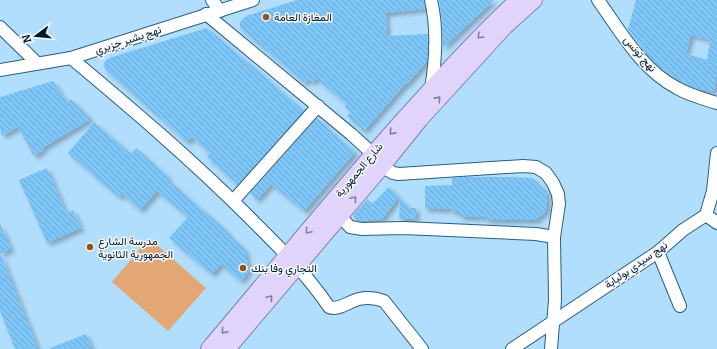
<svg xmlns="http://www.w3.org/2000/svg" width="717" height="349" font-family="Bitter,Vazirmatn,serif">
<defs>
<pattern id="building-back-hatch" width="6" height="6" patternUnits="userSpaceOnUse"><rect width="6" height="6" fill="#7ec6f7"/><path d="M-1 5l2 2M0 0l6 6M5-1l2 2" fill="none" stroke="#6ba9d4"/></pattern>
<filter id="shadow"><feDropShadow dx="3.5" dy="3.5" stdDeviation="2" flood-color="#0004"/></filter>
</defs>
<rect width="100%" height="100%" fill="#b2defd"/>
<!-- garden -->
<path fill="#e3a776" d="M149 238 206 288 168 331 112 282Z"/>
<!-- building -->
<g fill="url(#building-back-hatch)" fill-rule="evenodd" filter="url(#shadow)">
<path d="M297 0H424L425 9 386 13 387 36 428 34 427 61 407 84 406 83 364 131 347 116 351 112 345 107 347 104 316 78 313 82 308 79 305 83 240 28V22L246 16Z"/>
<path d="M439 0H494L444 47H443L442 22Z"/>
<path d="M636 0H717V69L714 91 697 89 685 84 669 74 649 57 628 29ZM691 35 710 40 707 60 686 54Z"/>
<path d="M207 28 269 80 304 111 238 185 207 157 210 153 192 137 187 142 107 71 104 67 105 61 109 58Z"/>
<path d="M53 81 67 103 71 99 91 119 42 148 44 150 34 156 18 127 2 136 0 128V97Z"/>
<path d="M317 118 355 152 304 211 271 184 257 200 250 193Z"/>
<path d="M94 122 131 154 136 148 169 177 167 179 218 223 230 234 229 235 245 249 249 271 241 281 221 264 212 274 169 238 188 217 157 191 140 210 122 194 119 197 68 153Z"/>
<path d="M47 168 66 213 73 210 81 228 47 243 19 180Z"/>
<path d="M465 177H511L532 178 547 192V210L536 220H486L487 217H460V212H452V209H425V186L452 185V178Z"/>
<path d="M389 187 399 197 382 219 357 221 353 215 364 203 367 199 372 204Z"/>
<path d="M400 198 409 208H416V219H399Z"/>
<path d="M0 223 11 249 0 254Z"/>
<path d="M0 255H1L38 349H15L0 311Z"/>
<path d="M86 334 92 349H50V348Z"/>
</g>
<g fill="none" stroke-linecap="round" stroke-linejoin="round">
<defs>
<g id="minor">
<path d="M212 0 220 11"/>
<path d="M431 0C438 30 436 59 431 89"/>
<path d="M598 0C621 32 641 69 677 88 689 95 704 99 717 103"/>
<path d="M206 14 351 134 373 154 388 170 393 173 399 174 523 166 536 167 546 173 553 183 558 194 559 204 554 237 555 300 551 349"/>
<path d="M0 27 37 63"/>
<path d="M71 58C132 109 192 160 248 216 277 245 306 273 329 307 338 311 350 301 359 299 368 297 376 298 384 301L422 349"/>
<path d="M0 70 71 58 253 0"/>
<path d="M233 201 318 106"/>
<path d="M706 215 717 223"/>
<path d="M340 216 350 227 362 229 403 228 449 230 536 234 554 237"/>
<path d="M658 252 680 306"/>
<path d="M512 349 658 252 683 230 706 215 713 191 717 153"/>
</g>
<g id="major">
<path d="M209 349C274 272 338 193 405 118 442 77 478 37 518 0"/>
<path d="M227 349 383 165 420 119 505 26 534 0"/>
</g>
</defs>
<!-- minor casing -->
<use href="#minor" stroke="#295e7f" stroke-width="14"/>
<!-- major casing -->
<use href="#major" stroke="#867fae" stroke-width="18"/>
<!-- minor -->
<use href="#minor" stroke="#fff" stroke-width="12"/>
<!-- major -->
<use href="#major" stroke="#e0d4fb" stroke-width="16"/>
</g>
<!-- one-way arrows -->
<defs><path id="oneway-chevron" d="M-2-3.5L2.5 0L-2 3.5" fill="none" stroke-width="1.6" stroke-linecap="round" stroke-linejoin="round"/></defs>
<g stroke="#7d7f9b">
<use href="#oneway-chevron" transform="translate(480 36) rotate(134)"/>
<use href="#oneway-chevron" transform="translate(438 99) rotate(-48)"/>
<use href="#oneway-chevron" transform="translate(392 132) rotate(132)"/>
<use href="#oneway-chevron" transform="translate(354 199) rotate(-50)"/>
<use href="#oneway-chevron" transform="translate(308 231) rotate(130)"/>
<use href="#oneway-chevron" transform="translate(270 298) rotate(-50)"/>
<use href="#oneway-chevron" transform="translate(224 331) rotate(130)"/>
</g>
<!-- markers -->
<g fill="#925519" stroke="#f4f9fd" stroke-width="1.5">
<circle cx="266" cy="17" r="4"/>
<circle cx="90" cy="247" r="4"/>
<circle cx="243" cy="268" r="4"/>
</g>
<g text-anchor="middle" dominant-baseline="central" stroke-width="3" stroke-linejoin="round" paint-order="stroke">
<!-- poi labels -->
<g font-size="11" fill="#031826" stroke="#f4f9fd" text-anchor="start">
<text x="274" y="17">المغازة العامة</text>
<text x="98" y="241">مدرسة الشارع<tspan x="98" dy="13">الجمهورية الثانوية</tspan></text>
<text x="251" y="268">التجاري وفا بنك</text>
</g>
<!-- street labels -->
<g font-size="11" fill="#031826" stroke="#f4f9fd">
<text transform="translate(128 40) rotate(-18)">نهج بشير جزيري</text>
<text transform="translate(640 54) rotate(49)">نهج تونس</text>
<text transform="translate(359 170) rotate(-50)">شارع الجمهورية</text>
<text transform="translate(636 265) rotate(-35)">نهج سيدي بولبابة</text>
</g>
</g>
<!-- north arrow -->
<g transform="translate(36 36) rotate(254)" stroke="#f4f9fd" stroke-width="3" paint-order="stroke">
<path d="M0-3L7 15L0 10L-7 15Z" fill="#031826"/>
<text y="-6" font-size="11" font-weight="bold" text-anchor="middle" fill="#031826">N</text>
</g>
</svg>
